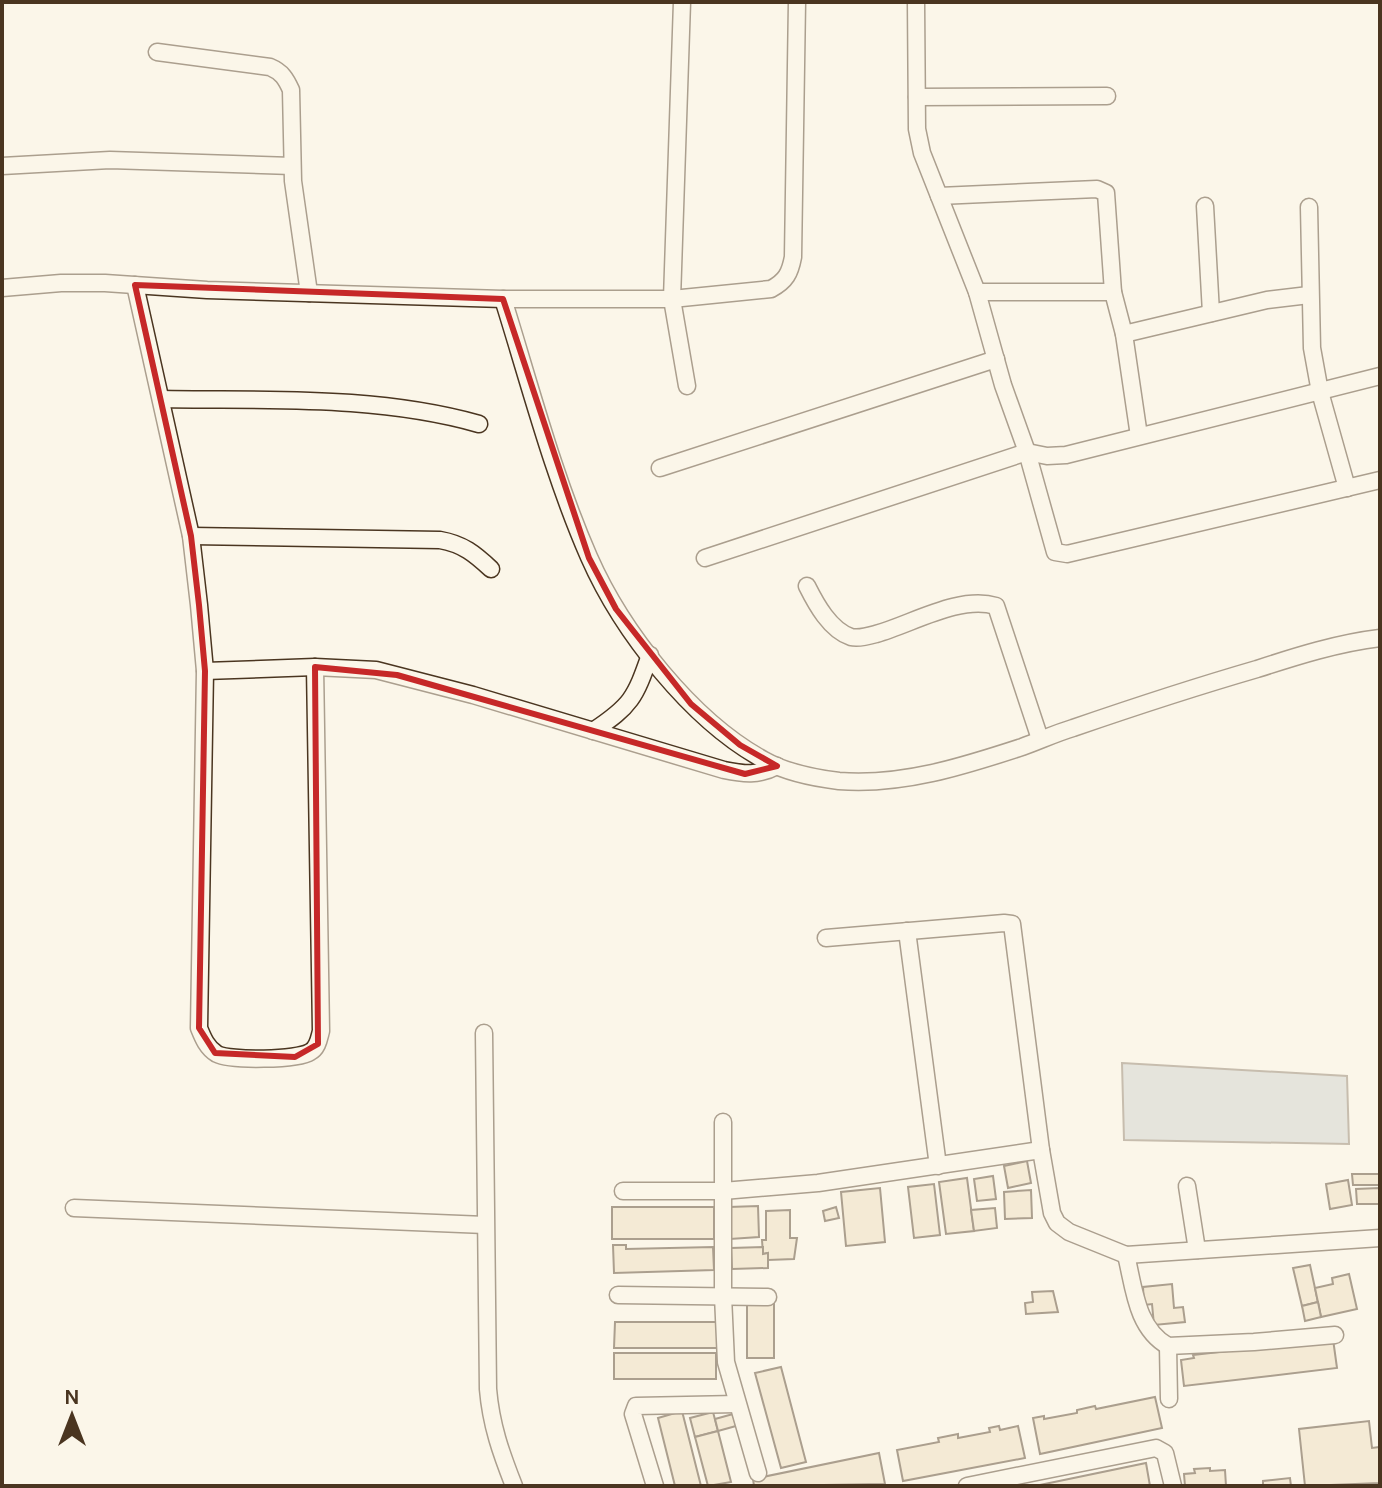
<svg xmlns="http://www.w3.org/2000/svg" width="1382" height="1488" font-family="Karla,sans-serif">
<rect width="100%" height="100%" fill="#fbf6e9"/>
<!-- water -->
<path fill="#c9cecd" stroke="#887966" stroke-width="2" d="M1122 1063 1347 1076 1349 1144 1124 1140Z"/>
<!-- building -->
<g fill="#ecdcbc" stroke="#4a3520" stroke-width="2">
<path d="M1027 1161 1031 1183 1008 1188 1004 1166Z"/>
<path d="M1352 1174H1380V1185H1353Z"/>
<path d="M993 1176 996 1199 977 1201 974 1179Z"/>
<path d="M967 1178 974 1231 946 1234 939 1182Z"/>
<path d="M1348 1180 1352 1205 1330 1209 1326 1184Z"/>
<path d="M934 1184 940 1235 914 1238 908 1187Z"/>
<path d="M880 1188 885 1242 846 1246 841 1192Z"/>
<path d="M1379 1188V1204H1357L1356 1189Z"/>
<path d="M1031 1190 1032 1218 1005 1219 1004 1192Z"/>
<path d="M758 1206 759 1237 730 1239 729 1207Z"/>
<rect x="612" y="1207" width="102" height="32"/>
<path d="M836 1207 839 1218 825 1221 823 1211Z"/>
<path d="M995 1208 997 1228 974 1231 971 1210Z"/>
<path d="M790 1210V1238H797L794 1259 768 1260V1253L763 1254 762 1240H766V1211Z"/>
<path d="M613 1245H626V1249L713 1247 714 1270 614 1273Z"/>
<path d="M763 1247V1254L768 1253V1268L732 1269 731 1248Z"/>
<path d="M1310 1265 1318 1302 1302 1306 1293 1268Z"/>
<path d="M1349 1274 1357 1309 1321 1317 1315 1288 1333 1284 1332 1278Z"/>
<path d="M1172 1284 1174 1308 1183 1307 1185 1322 1154 1325 1152 1304 1144 1305 1143 1287Z"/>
<path d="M1053 1291 1058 1312 1026 1314 1025 1303 1033 1302 1032 1292Z"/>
<path d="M1318 1302 1321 1317 1305 1321 1302 1306Z"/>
<rect x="747" y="1304" width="27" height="54"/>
<path d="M615 1322H717V1348H614Z"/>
<path d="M1333 1339 1337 1368 1184 1386 1181 1360 1194 1358 1193 1355Z"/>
<rect x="614" y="1353" width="102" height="26"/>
<path d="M781 1367 806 1462 781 1468 755 1373Z"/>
<path d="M1155 1397 1162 1428 1040 1454 1033 1418 1044 1416V1419L1077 1413V1410L1095 1406 1096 1409Z"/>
<path d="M682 1411 701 1486H675L658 1418Z"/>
<path d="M713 1412 718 1431 695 1437 690 1418Z"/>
<path d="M733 1414 736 1426 718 1431 715 1419Z"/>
<path d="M1369 1421 1372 1448 1380 1447V1483L1305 1486 1299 1429Z"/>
<path d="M999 1426 1000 1430 1018 1426 1025 1458 903 1481 897 1450 939 1442 938 1438 958 1434V1438L990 1432 989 1428Z"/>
<path d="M718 1431 731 1482 708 1486 695 1437Z"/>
<path d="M879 1453 885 1484 754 1486 753 1479Z"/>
<path d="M1146 1463 1150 1486H1035Z"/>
<path d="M1210 1468V1471L1225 1470 1226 1486H1185L1184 1474 1195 1473 1194 1469Z"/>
<path d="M1290 1478 1291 1486H1263V1481Z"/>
</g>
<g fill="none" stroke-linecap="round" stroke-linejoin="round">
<defs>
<g id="minor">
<path d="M682 2 672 299 687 386"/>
<path d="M916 2 917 129 922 153 977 292 1003 385 1027 452 1055 552 1067 554 1380 480"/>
<path d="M157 52 270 67C282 72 286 79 291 90L293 181 309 293"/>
<path d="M917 97 1107 96"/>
<path d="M2 166 110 160 292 166"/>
<path d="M939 196 1097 189 1106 193 1113 292"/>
<path d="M1205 206 1211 313"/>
<path d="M1309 207 1312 348 1320 392 1347 488"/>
<path d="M135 285 191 536 199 605 205 671 199 1028C203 1038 207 1048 217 1054 230 1061 298 1060 310 1052 318 1048 319 1038 321 1031L315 667"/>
<path d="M2 288 61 283H105L207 290 503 299H672L771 289C786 281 790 273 793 257L797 2"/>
<path d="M977 292H1113L1124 334 1267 300 1309 295"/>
<path d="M503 299C530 385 553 475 589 557 622 632 692 721 764 760 787 773 814 778 839 781 902 786 964 766 1022 747 1039 741 1056 733 1073 728 1134 707 1195 687 1257 669 1297 656 1338 643 1380 638"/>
<path d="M1124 334 1139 436"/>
<path d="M161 399C268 401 376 395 479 424"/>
<path d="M660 468 996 359"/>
<path d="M191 536 440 540C463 544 475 554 491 569"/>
<path d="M705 558 1027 452 1047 456 1066 455 1380 376"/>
<path d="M807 586C816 604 830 630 851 637 859 639 869 636 876 634 912 624 959 595 996 606L1040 739"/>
<path d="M205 671 315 667 376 670 473 695 724 770C743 774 759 776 777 766"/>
<path d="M593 731C631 706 635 698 650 655"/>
<path d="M907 931 938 1166"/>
<path d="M826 938 1004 923 1012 924 1041 1150 1052 1213 1057 1223 1069 1232 1126 1255 1380 1238"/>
<path d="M484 1033 488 1389C491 1425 501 1453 514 1486"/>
<path d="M723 1122V1296L726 1362 758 1473"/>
<path d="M1187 1186 1197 1250"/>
<path d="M623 1191H723L818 1183 1041 1150"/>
<path d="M74 1208 485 1225"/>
<path d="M1126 1255C1134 1287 1136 1328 1168 1346L1254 1342 1335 1335"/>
<path d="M618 1295 768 1297"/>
<path d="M1168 1346 1169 1399"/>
<path d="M655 1486 633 1414 636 1406 737 1404"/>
<path d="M967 1486 1156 1448 1165 1453 1173 1486"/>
</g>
</defs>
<!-- minor casing -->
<use href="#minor" stroke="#4a3520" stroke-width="19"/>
<!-- minor -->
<use href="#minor" stroke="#fbf6e9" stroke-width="16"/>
</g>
<!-- marked area -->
<path d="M0 0H1382V1488H0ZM135 285 503 299 589 558 616 609 691 704 740 745 777 766 745 774 397 675 315 667 318 1044 295 1057 215 1053 199 1028 205 671 199 605 191 536Z" fill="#fbf6e9" fill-opacity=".55" fill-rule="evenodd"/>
<path fill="none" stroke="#c62828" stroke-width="6" stroke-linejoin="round" d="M135 285 503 299 589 558 616 609 691 704 740 745 777 766 745 774 397 675 315 667 318 1044 295 1057 215 1053 199 1028 205 671 199 605 191 536Z"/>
<!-- border -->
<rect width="1382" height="1488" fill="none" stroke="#4a3520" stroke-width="8"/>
<!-- north arrow -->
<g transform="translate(72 1416)" stroke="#fbf6e9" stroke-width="6" paint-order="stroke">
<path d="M0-6L14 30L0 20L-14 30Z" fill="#4a3520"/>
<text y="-12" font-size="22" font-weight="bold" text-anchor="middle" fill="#4a3520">N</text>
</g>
</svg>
